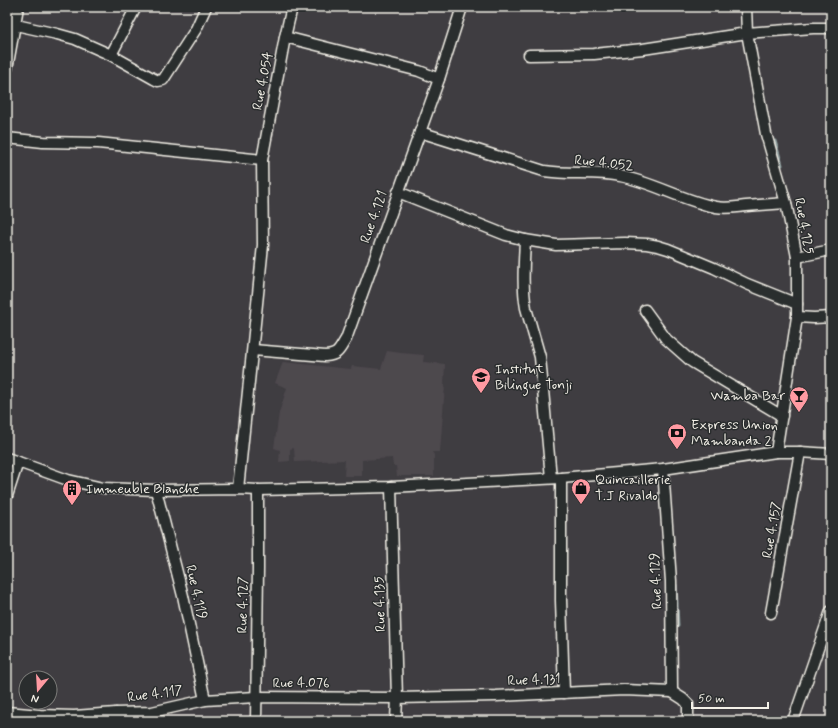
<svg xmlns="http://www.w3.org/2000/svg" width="838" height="728" font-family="Mynerve,sans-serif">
<rect width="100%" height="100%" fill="#3f3d41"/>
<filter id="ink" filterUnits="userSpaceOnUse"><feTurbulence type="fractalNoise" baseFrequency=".025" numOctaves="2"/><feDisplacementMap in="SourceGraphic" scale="8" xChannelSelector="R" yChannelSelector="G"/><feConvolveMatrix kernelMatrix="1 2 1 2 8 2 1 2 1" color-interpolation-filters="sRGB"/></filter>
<g filter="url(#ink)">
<!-- built -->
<path fill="#4e484e" d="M387 351 401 353 424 355 423 362 445 364 444 385H445L440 452H432L434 455V476H397L396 466H393L392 458 362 460V476H344L345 460 295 462 294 448 290 449V461L279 462 280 450 274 448 279 413 287 388 275 383 283 362 340 368H341L351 369 352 366 381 369Z"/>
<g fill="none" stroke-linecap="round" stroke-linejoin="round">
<!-- stream -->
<g stroke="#8d9e9e" stroke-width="3">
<path d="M775 141 782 165"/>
<path d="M676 585 677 603"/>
<path d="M677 604 678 626"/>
</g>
<defs>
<g id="street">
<path d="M746 7 747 33 766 134 786 203 797 257V317L776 452"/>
<path d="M16 25 57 34 75 39 111 55 136 7"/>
<path d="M285 37 419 71 439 79"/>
<path d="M111 55 154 79 158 81 163 80 196 29 206 7"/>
<path d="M529 55 594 54 643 49 747 33 813 28H831"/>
<path d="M7 69 18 7"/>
<path d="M420 132 544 171C569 175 595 171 620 176 653 182 683 201 716 207 726 209 736 207 746 206 759 205 773 204 786 203"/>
<path d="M7 138 43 142 98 143 262 160"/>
<path d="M398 192 506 235 525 240 556 245 625 243 647 244 658 246 668 249 714 268 747 284 797 304"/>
<path d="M525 240C524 263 522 286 526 308L540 357 551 478"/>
<path d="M797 257 831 250"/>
<path d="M645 310 666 339 692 362 782 416"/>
<path d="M797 317 814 318 831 317"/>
<path d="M253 350 325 356C339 355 339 350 346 339L439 79 462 7"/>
<path d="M7 458 68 480 103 488 156 490 238 489 258 490 391 487 561 478 663 469 776 452H800L831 454"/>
<path d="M663 469 671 581 672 692"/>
<path d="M561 478V600L564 693"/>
<path d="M391 487 397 698 396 721"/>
<path d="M238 489 263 245 262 160 285 37 292 7"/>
<path d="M156 490 183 596 205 700"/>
<path d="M7 496 18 462"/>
<path d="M771 613 800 452"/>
<path d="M7 712 40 715 74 716 116 713"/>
<path d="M116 721V713L152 712 205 700 256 697 397 698 496 696 624 690 672 692 683 699 688 704V721"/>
<path d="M256 721 258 569V490"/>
<path d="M793 721 831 611"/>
</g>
</defs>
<!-- street casing -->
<use href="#street" stroke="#f4f1e8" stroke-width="13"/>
<!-- street -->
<use href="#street" stroke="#2a2d2e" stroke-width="10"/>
</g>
</g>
<!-- icons -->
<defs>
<symbol id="school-pin" viewBox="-11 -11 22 30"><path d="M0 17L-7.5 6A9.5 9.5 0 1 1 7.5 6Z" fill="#ff9aa2" stroke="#2a2d2e"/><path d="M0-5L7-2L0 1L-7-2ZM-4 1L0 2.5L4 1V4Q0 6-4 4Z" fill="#111"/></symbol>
<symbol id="bar-pin" viewBox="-11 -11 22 30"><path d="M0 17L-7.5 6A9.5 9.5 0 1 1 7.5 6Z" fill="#ff9aa2" stroke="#2a2d2e"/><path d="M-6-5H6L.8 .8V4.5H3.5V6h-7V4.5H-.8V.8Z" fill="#111"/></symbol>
<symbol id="bank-pin" viewBox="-11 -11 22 30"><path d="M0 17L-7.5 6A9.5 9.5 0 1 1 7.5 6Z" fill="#ff9aa2" stroke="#2a2d2e"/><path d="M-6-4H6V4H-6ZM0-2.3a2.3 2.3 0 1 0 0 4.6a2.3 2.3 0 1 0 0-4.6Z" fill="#111"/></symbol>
<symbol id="shop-pin" viewBox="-11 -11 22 30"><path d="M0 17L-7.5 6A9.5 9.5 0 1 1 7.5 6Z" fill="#ff9aa2" stroke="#2a2d2e"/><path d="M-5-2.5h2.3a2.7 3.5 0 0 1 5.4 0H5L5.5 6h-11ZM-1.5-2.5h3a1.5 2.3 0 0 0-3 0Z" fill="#111"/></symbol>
<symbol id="building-pin" viewBox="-11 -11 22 30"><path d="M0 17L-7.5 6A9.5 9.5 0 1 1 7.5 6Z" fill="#ff9aa2" stroke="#2a2d2e"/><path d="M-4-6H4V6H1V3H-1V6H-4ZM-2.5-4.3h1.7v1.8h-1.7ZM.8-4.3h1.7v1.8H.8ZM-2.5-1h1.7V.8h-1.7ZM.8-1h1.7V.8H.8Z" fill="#111"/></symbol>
</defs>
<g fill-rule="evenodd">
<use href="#school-pin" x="470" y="366" width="22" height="30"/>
<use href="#bar-pin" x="788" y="385" width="22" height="30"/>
<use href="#bank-pin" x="666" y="422" width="22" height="30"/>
<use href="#shop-pin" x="570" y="477" width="22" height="30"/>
<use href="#building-pin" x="61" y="478" width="22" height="30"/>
</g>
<g text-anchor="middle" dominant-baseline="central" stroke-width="3" stroke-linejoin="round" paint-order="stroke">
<!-- street labels -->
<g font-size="14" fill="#f4f1e8" stroke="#2a2d2e">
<text transform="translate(263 81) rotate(-79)">Rue 4.054</text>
<text transform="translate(604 163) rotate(6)">Rue 4.052</text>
<text transform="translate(374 217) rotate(-70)">Rue 4.121</text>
<text transform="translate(804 226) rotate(79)">Rue 4.125</text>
<text transform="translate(772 530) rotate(-80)">Rue 4.157</text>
<text transform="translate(656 581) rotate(-93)">Rue 4.129</text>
<text transform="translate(196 592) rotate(77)">Rue 4.119</text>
<text transform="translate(380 604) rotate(-92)">Rue 4.135</text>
<text transform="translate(243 605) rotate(-89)">Rue 4.127</text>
<text transform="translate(534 680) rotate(-2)">Rue 4.131</text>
<text x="301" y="683">Rue 4.076</text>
<text transform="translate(155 694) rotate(-8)">Rue 4.117</text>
</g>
<!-- poi labels -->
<g font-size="14" fill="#f4f1e8" stroke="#2a2d2e" text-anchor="start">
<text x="495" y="369">Institut<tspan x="495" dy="16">Bilingue Tonji</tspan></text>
<text x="785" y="396" text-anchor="end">Wamba Bar</text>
<text x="691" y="425">Express Union<tspan x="691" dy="16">Mambanda 2</tspan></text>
<text x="595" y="480">Quincaillerie<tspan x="595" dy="16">T.J Rivaldo</tspan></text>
<text x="86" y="489">Immeuble Blanche</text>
</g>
</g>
<!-- margin -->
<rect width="838" height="728" fill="none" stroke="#2a2d2e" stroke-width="24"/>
<rect x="12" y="12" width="814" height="704" fill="none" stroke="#f4f1e8" stroke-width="1.5" filter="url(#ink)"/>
<!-- north arrow -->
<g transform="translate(38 690) rotate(198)"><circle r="19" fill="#2a2d2e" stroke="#7b7b78"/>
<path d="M0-3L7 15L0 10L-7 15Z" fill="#ff9aa2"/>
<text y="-6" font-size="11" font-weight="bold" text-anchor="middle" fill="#f4f1e8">N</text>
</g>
<!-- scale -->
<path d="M692 702v6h76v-6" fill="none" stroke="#f4f1e8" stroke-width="2"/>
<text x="698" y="702" font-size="12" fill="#f4f1e8" stroke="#2a2d2e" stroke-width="3" paint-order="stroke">50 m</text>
</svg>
